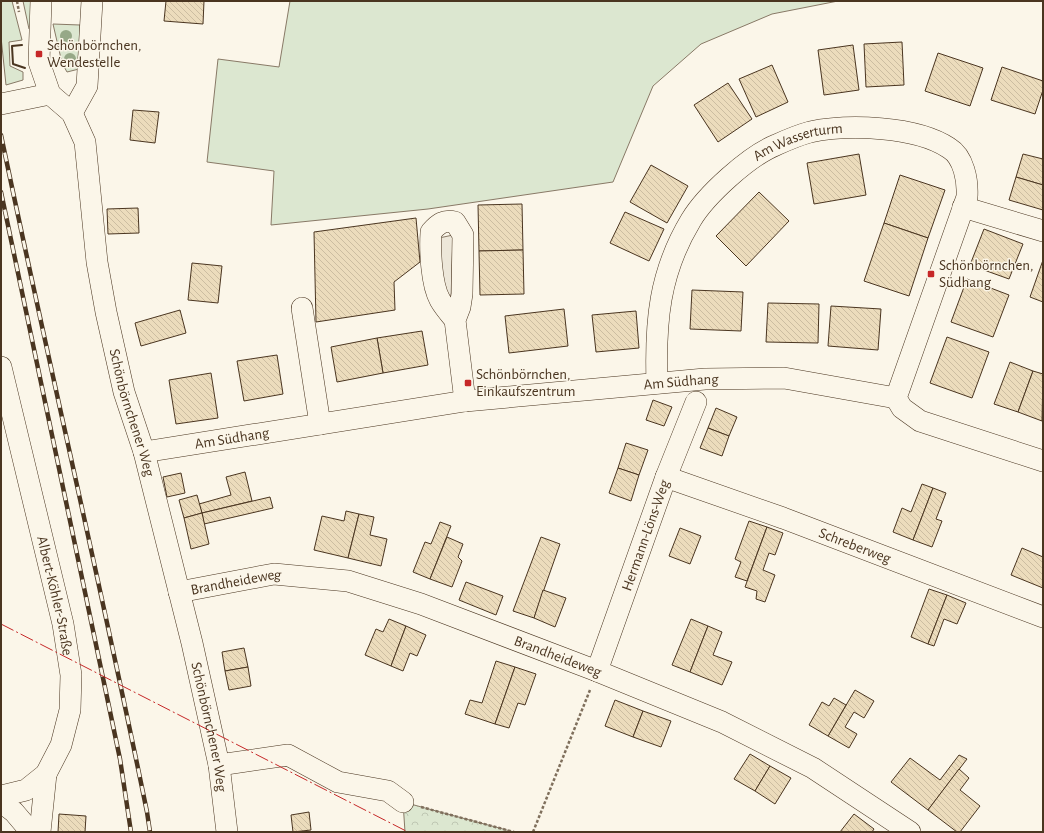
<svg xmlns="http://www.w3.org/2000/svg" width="1044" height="833" font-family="'Alegreya Sans',sans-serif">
<defs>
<pattern id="forest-crowns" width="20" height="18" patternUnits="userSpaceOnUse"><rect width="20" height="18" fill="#dce7d0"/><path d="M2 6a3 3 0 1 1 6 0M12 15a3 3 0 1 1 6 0" fill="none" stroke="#bec7b2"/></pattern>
<pattern id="building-back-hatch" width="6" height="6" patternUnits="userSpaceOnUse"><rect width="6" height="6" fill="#ecdcbc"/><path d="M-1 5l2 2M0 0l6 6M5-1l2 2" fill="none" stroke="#ccbda1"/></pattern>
</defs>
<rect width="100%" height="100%" fill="#fbf6e9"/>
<!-- green -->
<g fill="#dce7d0" stroke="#887966">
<path d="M1 1H12L22 40 9 42 10 66 23 72V80L6 85 1 37Z"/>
<path d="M23 1H35L33 29H29Z"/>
<path d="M290 1H838L772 14 701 44 653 86 613 182 428 209 271 225 274 171 207 162 218 59 279 67Z"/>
<path d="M53 24 80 25 79 69 67 72 62 63Z"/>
</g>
<!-- forest -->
<path fill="url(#forest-crowns)" stroke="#887966" d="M403 802 514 832H405Z"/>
<!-- parking -->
<path fill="#ede7d9" stroke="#887966" d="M453 235 451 299 442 284 439 238Z"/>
<!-- building -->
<g fill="url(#building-back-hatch)" stroke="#4a3520">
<path d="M166 1H204L203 24 164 21Z"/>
<path d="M902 42 904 85 866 87 864 44Z"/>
<path d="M853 45 859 90 824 95 818 50Z"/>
<path d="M938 53 983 68 970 106 925 91Z"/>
<path d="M772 65 788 102 756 117 739 79Z"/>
<path d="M1002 67 1043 81V90L1035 114 991 100Z"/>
<path d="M728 83 752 119 718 142 694 105Z"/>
<path d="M133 110 159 112 155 143 130 140Z"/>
<path d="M859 154 866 195 814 204 807 163Z"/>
<path d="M1023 154 1043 159V185L1016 177Z"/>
<path d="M651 165 688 186 667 223 630 202Z"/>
<path d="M900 175 945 190 928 238 884 223Z"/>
<path d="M1016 177 1043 185V210L1009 200Z"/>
<path d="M759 192 789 221 746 266 716 236Z"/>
<path d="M522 204 523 250 479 251 478 205Z"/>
<path d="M138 208 139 233 108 234 107 209Z"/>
<path d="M625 212 664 229 649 261 610 243Z"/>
<path d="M416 218 420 262 394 282 395 310 316 322 314 232Z"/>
<path d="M884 223 928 238 909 296 864 281Z"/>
<path d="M984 229 1023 244 1009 279 970 265Z"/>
<path d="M523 250 524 294 480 295 479 251Z"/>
<path d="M1043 260V302L1030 297Z"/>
<path d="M192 263 222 266 218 303 188 300Z"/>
<path d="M967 279 1009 295 993 337 951 322Z"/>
<path d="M692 290 743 292 741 331 690 329Z"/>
<path d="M768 303 819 304 818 343 766 342Z"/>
<path d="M831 306 881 309 878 350 828 346Z"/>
<path d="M564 309 568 346 509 353 505 316Z"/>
<path d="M180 310 186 333 141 346 135 323Z"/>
<path d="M636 311 639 348 596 352 592 315Z"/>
<path d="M422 331 428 365 383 373 377 338Z"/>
<path d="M947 337 989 352 972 398 930 383Z"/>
<path d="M377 338 383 373 337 382 331 347Z"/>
<path d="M277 355 283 394 244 401 237 361Z"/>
<path d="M1010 362 1033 371 1018 412 994 404Z"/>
<path d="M1033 371 1043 374 1042 421 1018 412Z"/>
<path d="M211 373 218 418 176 424 169 380Z"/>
<path d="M653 400 672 407 664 426 646 420Z"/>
<path d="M716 408 737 417 729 436 708 428Z"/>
<path d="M708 428 729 436 722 456 700 448Z"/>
<path d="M626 443 648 450 639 475 618 468Z"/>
<path d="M618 468 639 475 631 501 609 493Z"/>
<path d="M245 472 252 501 202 513 199 504 231 495 226 477Z"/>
<path d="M181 473 185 493 167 497 163 477Z"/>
<path d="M922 484 933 488 913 540 893 532 902 508 911 512Z"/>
<path d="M933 488 946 493 936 519 942 521 932 547 913 540Z"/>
<path d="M197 495 202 513 184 518 179 500Z"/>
<path d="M270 497 273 508 204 524 202 513Z"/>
<path d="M346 511 359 514 348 558 314 550 322 516 344 521Z"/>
<path d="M202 513 209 544 191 549 184 518Z"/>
<path d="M359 514 374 517 370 535 387 539 381 566 348 558Z"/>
<path d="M749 521 767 527 747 581 735 577 741 562 735 559Z"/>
<path d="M440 522 451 526 430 579 413 572 425 542 431 544Z"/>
<path d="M767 527 783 533 775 555 769 553 763 570 775 575 765 602 756 599 757 591 745 587Z"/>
<path d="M680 528 701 536 690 564 669 556Z"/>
<path d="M447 537 463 544 458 557 462 561 452 587 430 579Z"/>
<path d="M541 537 560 544 534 618 513 611Z"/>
<path d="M1022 548 1043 557V588L1011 575Z"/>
<path d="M466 582 503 596 496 615 459 600Z"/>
<path d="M929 589 947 595 928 644 911 637Z"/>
<path d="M543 590 566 598 555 627 534 618Z"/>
<path d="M947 595 966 603 957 624 944 619 934 646 928 644Z"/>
<path d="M389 619 406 626 391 666 365 655 376 629 383 632Z"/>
<path d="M691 619 708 626 690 672 672 665Z"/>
<path d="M406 626 426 635 417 656 410 653 403 671 391 666Z"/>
<path d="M708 626 722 632 713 655 732 662 722 685 690 672Z"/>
<path d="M244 648 248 667 225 671 222 652Z"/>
<path d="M496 661 515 667 495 724 465 714 470 700 482 703Z"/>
<path d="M248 667 251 686 229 690 225 671Z"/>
<path d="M515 667 536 674 525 705 518 703 509 728 495 724Z"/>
<path d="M855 690 874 701 864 718 854 712 845 727 857 734 849 748 828 736Z"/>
<path d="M834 698 846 705 828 736 809 725 822 702 829 706Z"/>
<path d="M615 700 643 711 633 737 605 726Z"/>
<path d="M643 711 671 721 661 747 633 737Z"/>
<path d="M750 754 770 766 755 791 734 779Z"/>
<path d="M959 755 967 759 928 810 891 782 910 758 940 780Z"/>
<path d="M770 766 791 778 775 804 755 791Z"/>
<path d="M959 769 969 778 960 790 980 806 960 832H957L928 810Z"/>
<path d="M309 812 311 830 293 832 291 815Z"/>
<path d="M59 814 86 816 85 832H58Z"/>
<path d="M854 814 874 829 872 832H840Z"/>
</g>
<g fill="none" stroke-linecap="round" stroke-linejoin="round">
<defs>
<g id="minor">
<path id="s1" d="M41 1 39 62 50 94 72 113 85 142 97 262 106 312 124 392 144 452 192 643 219 765 227 832"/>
<path d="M1 104 50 94"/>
<path d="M72 113 87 86 92 1"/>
<path d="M963 207 1043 231"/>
<path d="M302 308 320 424"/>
<path d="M455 320C450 314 444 307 440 300 431 284 430 250 431 232 438 224 444 219 455 222L463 235 462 294 460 307 455 320 465 401"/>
<path id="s2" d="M1 367 63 624 71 675 70 710 61 745 46 774 26 790 1 796"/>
<path id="s3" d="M657 383C655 322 659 273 691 220 706 195 749 156 776 145 787 140 799 135 810 132 848 124 916 126 949 148 964 157 968 181 967 197L896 398 902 408 920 421 1043 461"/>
<path id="s4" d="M144 452 465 401 705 379 784 378 896 398"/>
<path id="s5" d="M666 477 783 518 1043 617"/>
<path id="s6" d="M179 592 274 574 348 581 421 604 597 671 722 722 813 768 910 832"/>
<path id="s7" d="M597 671 666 477 696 402"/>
<path d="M219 765 288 755 338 782 388 791 403 802"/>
<path d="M1 802 14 812 31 832"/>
<path d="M40 832 46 774"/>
</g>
</defs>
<!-- minor casing -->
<use href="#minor" stroke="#4a3520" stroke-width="22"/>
<!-- path -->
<g stroke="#7f6f5c" stroke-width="2.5" stroke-dasharray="3 2" stroke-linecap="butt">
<path d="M17 1 19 12"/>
<path d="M421 807 514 832"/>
<path d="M533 832 590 690"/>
</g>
<!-- minor -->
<use href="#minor" stroke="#fbf6e9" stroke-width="21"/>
<defs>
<g id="rail">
<path d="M1 135C48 361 101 586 147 812L150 832"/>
<path d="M1 192 120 759 131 832"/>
</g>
</defs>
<!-- rail casing -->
<use href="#rail" stroke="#4a3520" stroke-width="4.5"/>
<!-- rail -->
<use href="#rail" stroke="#fbf6e9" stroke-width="3" stroke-dasharray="9" stroke-linecap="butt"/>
<!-- wall -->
<path stroke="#4a3520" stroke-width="2" d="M22 45 12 46 13 64 25 68"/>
<!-- power -->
<path stroke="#c62828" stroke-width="1" stroke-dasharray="14 3 2 3" stroke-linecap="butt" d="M1 624 408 832"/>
</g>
<!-- trees -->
<g fill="#96a887">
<circle cx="66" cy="36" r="6"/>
<circle cx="70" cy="59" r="6"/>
</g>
<!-- markers -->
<g fill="#c62828" stroke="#fbf6e9" stroke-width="1.5">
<rect x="35" y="50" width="8" height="8" rx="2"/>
<rect x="927" y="270" width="8" height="8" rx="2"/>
<rect x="464" y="379" width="8" height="8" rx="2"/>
</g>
<g text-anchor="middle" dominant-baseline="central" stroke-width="3" stroke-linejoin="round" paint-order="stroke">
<!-- poi labels -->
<g font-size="15" fill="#4a3520" stroke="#fbf6e9" text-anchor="start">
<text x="47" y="45">Schönbörnchen,<tspan x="47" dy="17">Wendestelle</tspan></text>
<text x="939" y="265">Schönbörnchen,<tspan x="939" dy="17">Südhang</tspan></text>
<text x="476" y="374">Schönbörnchen,<tspan x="476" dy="17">Einkaufszentrum</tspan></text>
</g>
<!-- street labels -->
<g font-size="15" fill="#4a3520" stroke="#fbf6e9">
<text stroke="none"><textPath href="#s3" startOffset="306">Am Wasserturm</textPath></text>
<text stroke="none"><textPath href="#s4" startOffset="542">Am Südhang</textPath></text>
<text stroke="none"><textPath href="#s1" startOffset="431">Schönbörnchener Weg</textPath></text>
<text stroke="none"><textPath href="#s4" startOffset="89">Am Südhang</textPath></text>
<text stroke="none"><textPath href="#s7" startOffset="144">Hermann-Löns-Weg</textPath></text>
<text stroke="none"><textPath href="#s5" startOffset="201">Schreberweg</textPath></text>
<text stroke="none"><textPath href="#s6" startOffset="58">Brandheideweg</textPath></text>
<text stroke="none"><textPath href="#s2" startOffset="235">Albert-Köhler-Straße</textPath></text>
<text stroke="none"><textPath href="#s6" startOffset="394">Brandheideweg</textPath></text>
<text stroke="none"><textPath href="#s1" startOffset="755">Schönbörnchener Weg</textPath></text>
</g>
</g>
<!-- border -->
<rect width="1044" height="833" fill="none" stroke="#4a3520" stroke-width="4"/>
</svg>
